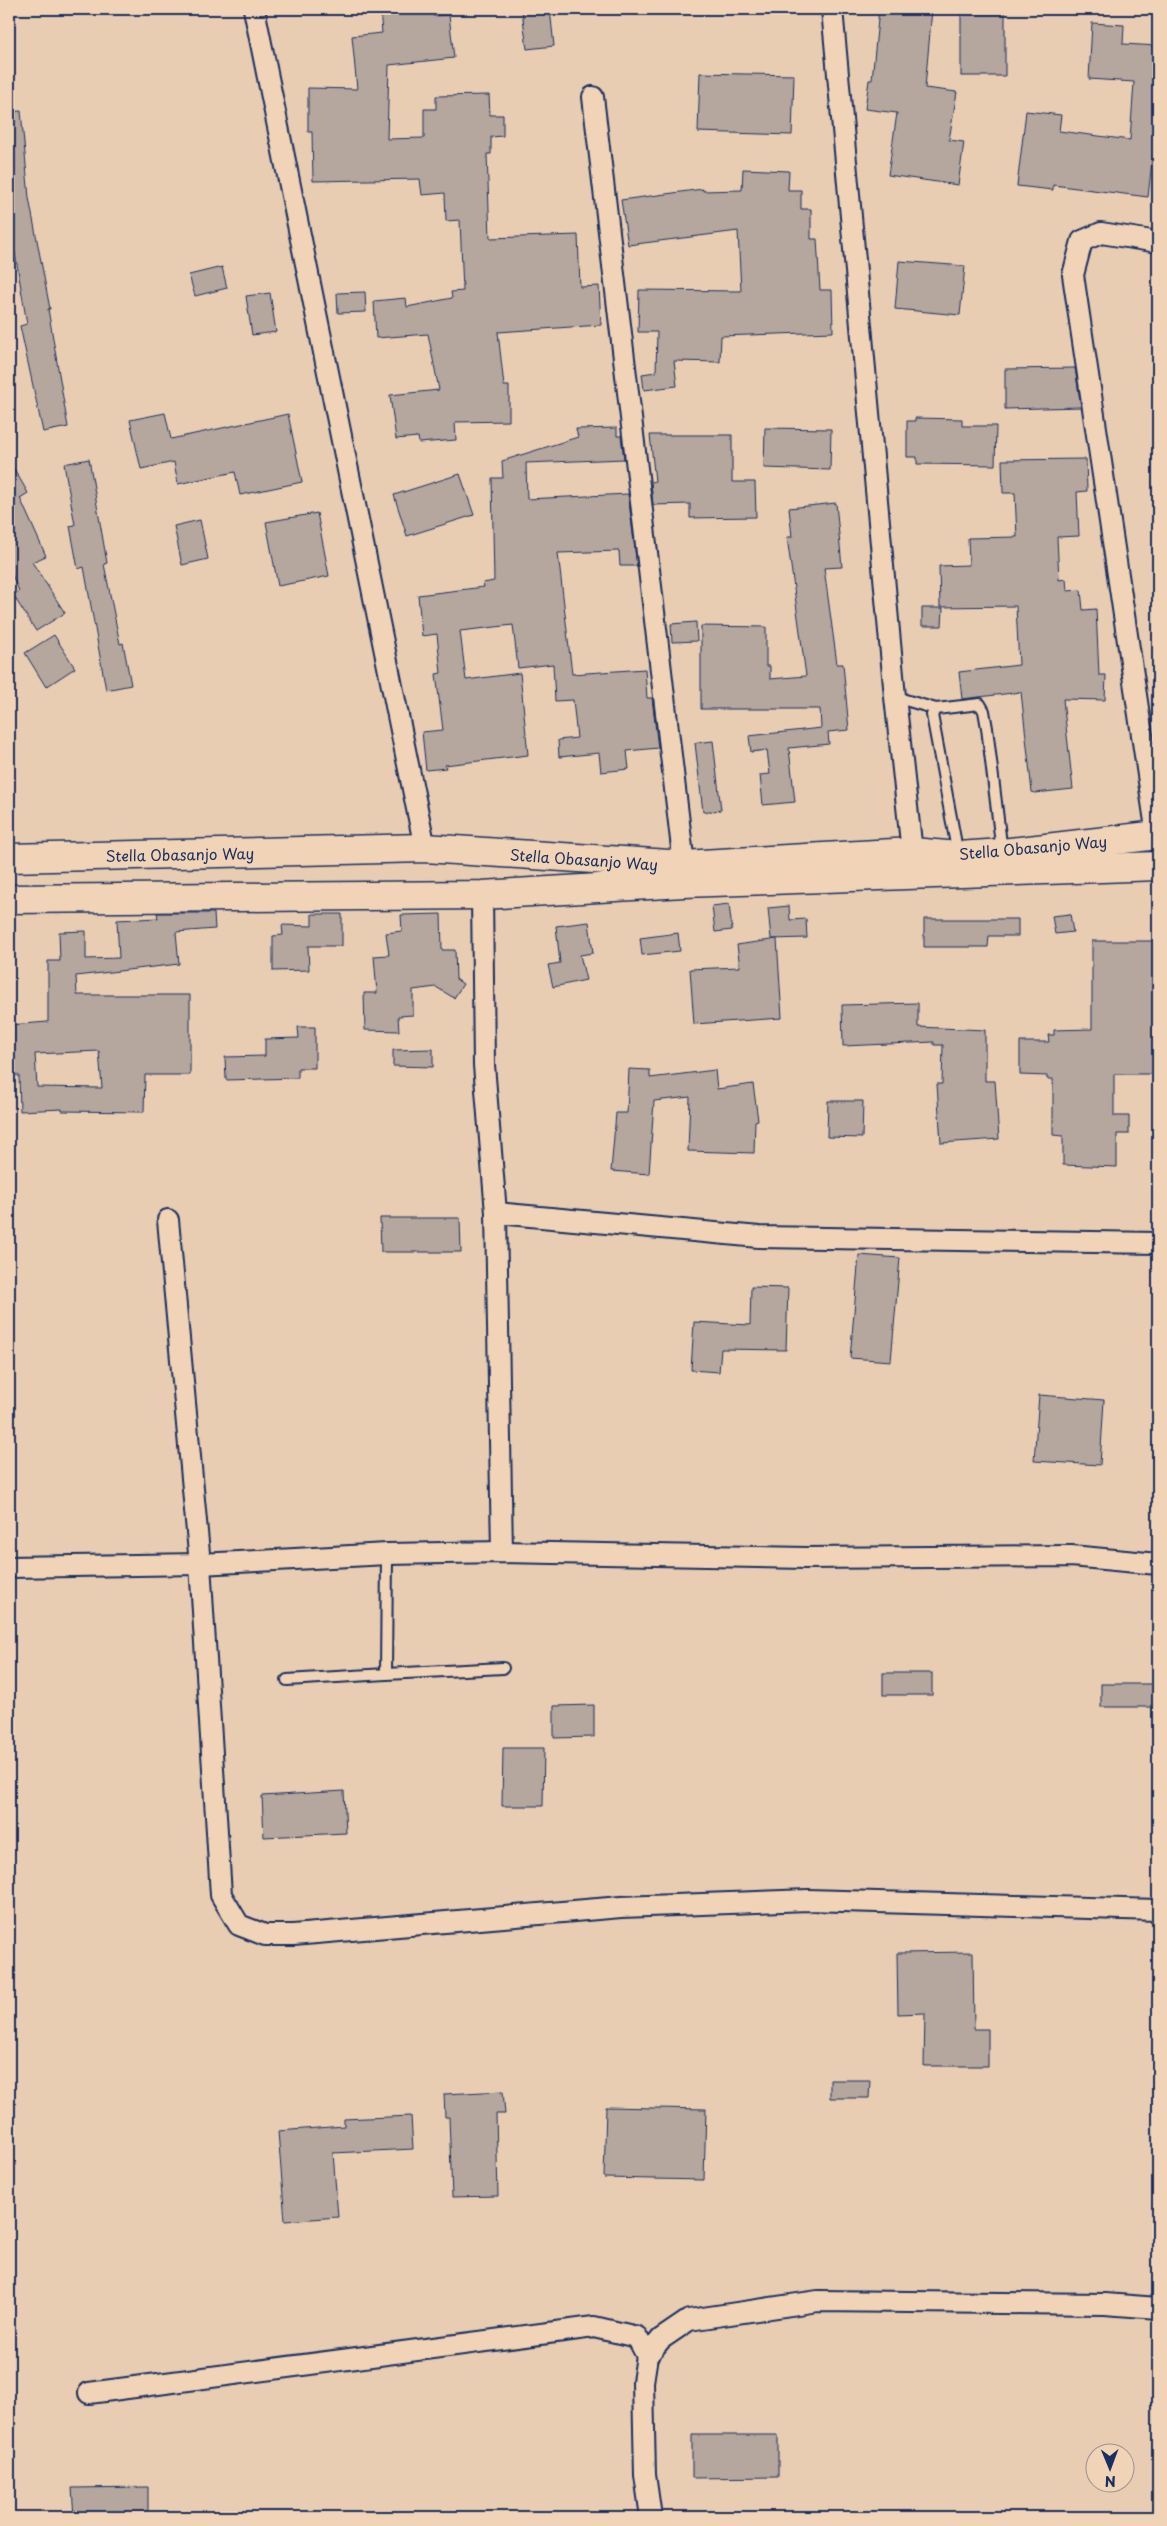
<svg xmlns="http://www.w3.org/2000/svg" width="1167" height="2526" font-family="'Playpen Sans',sans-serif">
<rect width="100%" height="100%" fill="#e8cdb3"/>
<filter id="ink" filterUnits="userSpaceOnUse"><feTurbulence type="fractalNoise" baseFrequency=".02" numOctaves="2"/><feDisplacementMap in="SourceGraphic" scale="10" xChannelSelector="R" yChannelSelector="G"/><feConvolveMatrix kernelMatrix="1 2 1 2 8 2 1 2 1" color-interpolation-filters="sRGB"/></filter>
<g filter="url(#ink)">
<!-- building -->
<g fill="#b5a69e" stroke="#1b2f5e" fill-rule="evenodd">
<path d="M380 9H433V16L449 15 454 58 389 65 387 139 424 138V109H436V96L489 95 490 115H503V136L491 137V154H487L490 238 578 235 580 287 599 286 601 325 498 332 504 386H509V421L455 422 456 440 419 443 418 437 396 439 390 395 439 390 428 334 376 338 374 301 406 298 407 307 452 298 451 292 463 291 460 220 446 221 445 193 422 195 420 179 313 181 312 132H308V88L357 89 352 36 382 33Z"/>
<path d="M550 9 554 46 527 49 522 11Z"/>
<path d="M879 9H932L925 88 957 92 949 140 964 142 958 185 888 175 897 113 865 109 869 80H872Z"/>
<rect x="961" y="9" width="44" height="67"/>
<path d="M1092 23 1124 25 1123 44 1158 46 1154 144 1148 197 1053 185V190L1017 186 1026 111 1061 115 1059 131 1130 140 1134 82 1089 79Z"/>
<path d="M700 73 794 75 792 135 698 132Z"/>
<path d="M21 111 29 198 50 309H48L68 427 43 432 20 326 27 324 9 217V112Z"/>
<path d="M743 169 789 171 788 190H801V209H811V239H817L820 290H832L833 332 721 336 720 362 674 361 677 386 644 390 642 374 656 372 657 332H638L639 290 741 291 738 231 628 245 621 200 703 189V191L742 190Z"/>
<path d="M899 261 965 266 960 315 895 309Z"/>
<path d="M222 267 227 288 195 296 189 275Z"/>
<path d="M365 292 366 312 338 313 337 293Z"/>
<path d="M270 293 276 332 252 335 246 296Z"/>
<path d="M1075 368 1081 407 1005 409V369Z"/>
<path d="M165 413 171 439 288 414 302 482 240 495 235 472 178 484 174 462 141 469 130 420Z"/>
<path d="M915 418 962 419V426H996L995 465 917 464V457H907V421H915Z"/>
<path d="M617 428V436H621L624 459 526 463 527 499 628 494 637 566H620L619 551 558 553 572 674 645 669 647 698H652L658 748 627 751 629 769 601 772 599 753 559 757 558 740 577 738 573 700 555 701 553 664 518 668 513 625 460 631 466 680 520 673 528 755 445 765 446 768 426 770 422 732 443 730 436 674 441 673 437 634 422 636 418 595 484 587 483 583 494 581 492 478H503L502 461 578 437 576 429Z"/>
<path d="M765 428 831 429 830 470 764 468Z"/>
<path d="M650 435H732V482H755L756 517 690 518V504L653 505 651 482 655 481Z"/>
<path d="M89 459 107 563 104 564 120 644 123 643 131 685 106 690 84 567 78 569 70 526 75 525 64 464Z"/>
<path d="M1086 459 1087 491 1077 492 1079 536 1057 537 1059 580 1066 579 1067 591 1081 590 1083 610 1096 609 1099 675H1106L1105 700 1063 699 1073 789 1035 793 1032 792 1021 692 962 699 959 672 1019 665 1016 606 940 607 939 566 969 565 968 538 1017 537 1015 493H1003L1002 460Z"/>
<path d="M9 460 28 493 20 498 46 556 32 562 65 613 36 631 13 595 19 591 9 568Z"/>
<path d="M460 474 474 515 407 536 394 495Z"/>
<path d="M836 503 842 567 824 568 837 664H843L849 730 828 732 829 744 789 748 795 802 763 805 760 775 770 774 767 750 751 752 749 736 821 728 820 709H701V626L766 627V666H770V679L806 676 787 537H792L789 508Z"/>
<path d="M317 513 329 576 278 586 266 522Z"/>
<path d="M200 520 208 559 182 565 174 526Z"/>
<path d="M922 608H943L942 626H922Z"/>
<path d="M696 622 697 641 672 642 671 624Z"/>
<path d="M54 635 75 668 46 687 25 653Z"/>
<path d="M713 741 721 810 703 812 695 743Z"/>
<path d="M729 904 732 930 715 932 712 906Z"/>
<path d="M789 906 790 920 806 919 807 938 771 939 768 908Z"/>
<path d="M157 913H214L215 929 176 932 179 964 76 976 77 995H190V1075H145L144 1112 62 1111V1109L20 1111 19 1075 9 1076V1025L48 1022V961H60L59 932 86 931V959L119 958 117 920 158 918ZM99 1051 102 1088 37 1087 35 1054Z"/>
<path d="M312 914H342V946H308L309 970 273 971V936L283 935 282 925 312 926Z"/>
<path d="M441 914 442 950H455L456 979 463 984 454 998 436 987 413 990V1015L398 1016 399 1031 365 1030 364 993H377L374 956 389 955 386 933 402 931 401 915Z"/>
<path d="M1070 914 1073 932 1055 934 1052 916Z"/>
<path d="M924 919H1018V936H989L988 947H924Z"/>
<path d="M589 922 593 953 580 955 586 980 553 987 548 965 560 963 556 926Z"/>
<path d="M678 933 680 951 642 955 640 938Z"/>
<path d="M777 939 782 1018 694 1024 690 969 740 967 737 945Z"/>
<path d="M1092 941H1158V1074H1114V1116H1129V1134H1117V1167L1063 1165V1136L1053 1135V1079H1047V1076L1020 1075V1042H1049L1048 1035H1054V1030L1092 1029Z"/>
<path d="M918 1003V1027L985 1030V1081H995L999 1139 941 1143 937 1084H942L943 1045H934V1042L843 1046 842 1005Z"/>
<path d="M298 1027H315V1068H298V1078L226 1080 225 1057 265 1056V1039L299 1038Z"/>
<path d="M433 1049V1067L393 1066V1050Z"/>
<path d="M629 1069 650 1070V1078L715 1070 717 1089 753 1084 758 1120 755 1121 754 1153 688 1151 690 1097 654 1101 649 1174 611 1171 616 1113H627Z"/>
<path d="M828 1101H863L862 1138 827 1137Z"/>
<path d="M380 1218H460L461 1252H381Z"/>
<path d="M859 1255 900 1258 891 1361 850 1358Z"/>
<path d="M751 1287 788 1288 786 1350 721 1349 719 1372 691 1370 694 1322 750 1325Z"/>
<path d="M1039 1395 1104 1400 1100 1465 1034 1461Z"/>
<rect x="883" y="1673" width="49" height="22"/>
<rect x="1101" y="1684" width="57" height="23"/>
<path d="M594 1705V1737L554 1738V1706Z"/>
<path d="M503 1748H544L543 1806H502Z"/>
<path d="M344 1791 346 1833 264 1837 262 1796Z"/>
<path d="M973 1952 974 2029H988V2066H924L925 2013 898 2014 897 1953Z"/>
<path d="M830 2080H870L869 2098H830Z"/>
<path d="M503 2091 505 2114H496L498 2196 452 2197 449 2117H445L444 2094Z"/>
<path d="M606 2107 706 2109 704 2180 604 2178Z"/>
<path d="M411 2116 413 2149 333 2153 338 2217 285 2221 278 2131 344 2126V2119Z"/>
<path d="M692 2435H778V2477L692 2478Z"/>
<path d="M148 2487V2517H74L72 2488Z"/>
</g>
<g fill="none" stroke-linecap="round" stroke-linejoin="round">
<defs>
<g id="lane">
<path d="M895 697 936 709"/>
<path d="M958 855 932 715 936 709 980 704 984 711 987 728 1002 852"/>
<path d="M386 1674 503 1668"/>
<path d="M287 1680 386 1674 387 1554"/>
</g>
<g id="street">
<path d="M254 9 425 848"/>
<path d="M832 9 895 697 912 852"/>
<path d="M593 97 684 865"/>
<path d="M1157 835 1073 275 1082 241 1101 233 1158 242"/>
<path d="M482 895 484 1065 496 1213 502 1552"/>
<path d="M496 1213 759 1237 1158 1243"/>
<path d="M168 1220 200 1564 221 1895 239 1925 265 1935H293L621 1907 808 1900 1158 1910"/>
<path d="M9 1567 200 1564 387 1554 502 1552 806 1558 1071 1556 1158 1564"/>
<path d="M89 2393 594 2327 637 2337 647 2356"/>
<path d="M651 2517 645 2475 643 2382 647 2356 661 2339 689 2320 818 2301 1105 2304 1158 2308"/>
</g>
<g id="secondary">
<path d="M9 858 425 848 684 865 912 852 958 856 1002 853 1158 835"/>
<path d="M9 899 482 895 683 883 1158 866"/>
</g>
</defs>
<!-- lane casing -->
<use href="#lane" stroke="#1b2f5e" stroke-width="14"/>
<!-- street casing -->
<use href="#street" stroke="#1b2f5e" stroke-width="24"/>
<!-- secondary casing -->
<use href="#secondary" stroke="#1b2f5e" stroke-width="31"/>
<!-- lane -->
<use href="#lane" stroke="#f1d4b7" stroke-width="10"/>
<!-- street -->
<use href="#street" stroke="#f1d4b7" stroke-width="20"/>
<!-- secondary -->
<use href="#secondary" stroke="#f1d4b7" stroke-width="28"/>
</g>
</g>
<g text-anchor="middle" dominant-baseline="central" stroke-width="4" stroke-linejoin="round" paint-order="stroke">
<!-- street labels -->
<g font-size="15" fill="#1b2f5e" stroke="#f1d4b7">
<text transform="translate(1033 847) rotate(-5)">Stella Obasanjo Way</text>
<text transform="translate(180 854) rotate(-1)">Stella Obasanjo Way</text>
<text transform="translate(584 859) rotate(4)">Stella Obasanjo Way</text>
</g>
</g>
<!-- margin -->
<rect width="1167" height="2526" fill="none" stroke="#f1d4b7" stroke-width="30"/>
<rect x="15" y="15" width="1137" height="2496" fill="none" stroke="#1b2f5e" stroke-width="2" filter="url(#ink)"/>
<!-- north arrow -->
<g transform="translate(1110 2468) rotate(179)"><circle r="24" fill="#f1d4b7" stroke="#9b9293"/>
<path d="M0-4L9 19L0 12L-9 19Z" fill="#1b2f5e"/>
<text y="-8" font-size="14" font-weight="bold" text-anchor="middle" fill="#1b2f5e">N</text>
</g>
</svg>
